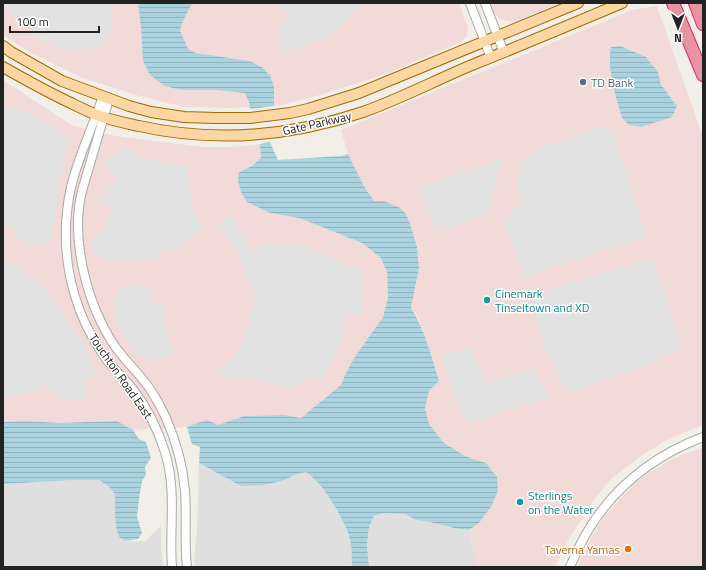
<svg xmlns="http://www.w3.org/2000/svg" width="706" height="570" font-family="'Titillium Web',sans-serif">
<defs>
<pattern id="water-rules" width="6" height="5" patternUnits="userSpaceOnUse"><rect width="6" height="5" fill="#aad3df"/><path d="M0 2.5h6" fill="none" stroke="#92b5bf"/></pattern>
</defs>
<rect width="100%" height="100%" fill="#f2efe9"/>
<!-- residential -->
<g fill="#e0dfdf">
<path d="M199 463 242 486 282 481 297 474 306 472 313 477 330 497 340 515 349 537 352 551V567H195L194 562 197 529Z"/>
<path d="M74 480H99L108 486 115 494V518L119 537 125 541H145L161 526V543L163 567H3V484Z"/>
<path d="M384 513 405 514 416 520 430 522 454 528 469 530 476 559V567H369L367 545 369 527 374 516Z"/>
</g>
<!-- commercial -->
<g fill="#f2dad9">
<path d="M3 3H459L465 20 468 27 467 36 461 42 383 75 320 95 294 102 274 106 232 108 184 107 136 95 83 78 29 52 3 35Z"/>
<path d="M491 3H561L513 22 503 20 494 14Z"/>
<path d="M657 6 703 137V426L692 429 664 442 644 454 612 478 596 497 568 540 555 567H476V559L469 530 479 523 486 463 465 456 443 442 429 424 425 409 429 391 439 381 418 318 411 308 419 268 417 247 406 214 384 201H374L365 188 348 154 341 130 632 10Z"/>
<path d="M3 80 73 126 116 136 202 147H230L260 144 262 158 252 166 239 172 270 213 299 218 332 231 362 243 381 258 387 272 388 297 383 317 354 358 345 375 341 385 301 418 284 415 244 416 218 425 194 424 187 427 133 430 117 421 59 423 25 421 3 422Z"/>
<path d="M703 447V567H578L580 559 599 524 623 495 644 476 670 460Z"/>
</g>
<!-- parking -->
<g fill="#e2e2e2">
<path d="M3 3H110L112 19 109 36 102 46 73 51 56 47 37 37 3 6Z"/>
<path d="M276 3H363L327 38 309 45 281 52 278 31 287 19 289 14 275 4Z"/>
<path d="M3 107 14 108 42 119 55 128 67 140 50 243 29 244 21 239 16 238 15 228 3 224Z"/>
<path d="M603 126 614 133 646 236 524 277 504 222 509 220 512 210 521 206 519 192 516 183 521 174 518 165 532 154 531 150Z"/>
<path d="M125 144 137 157 187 166 191 202 197 218 203 229 190 236 176 251 162 249 154 260H107L100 258 93 251 91 239 107 227 108 219 114 210 96 200 118 180 104 165Z"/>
<path d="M500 159 502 165 495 173 498 182 491 191 494 200 487 210 489 215 435 232 429 211 424 206 418 187Z"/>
<path d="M231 215 252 250 268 243H289L308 247 329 256 347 267H363L364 316 345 315 343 334 336 354 321 383 310 376 291 388 252 379 226 380 219 370 233 357 241 345 254 307 255 292 254 288 250 289 238 252 218 223Z"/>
<path d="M654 257 682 350 659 357 660 361 571 391 561 381 558 372 549 359 528 296Z"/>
<path d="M3 259 29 275 50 295 81 339 97 375 85 381 87 400 57 398 44 382 34 391 3 399Z"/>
<path d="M126 286H141L151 288V304L163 307V319L166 331 176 353 161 359 148 362 133 352 115 324 114 300 119 289Z"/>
<path d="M472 347 485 384 533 368 550 397 469 423 466 416 462 417 442 356Z"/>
</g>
<!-- water -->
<g fill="url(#water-rules)">
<path d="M138 3H192L182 23 180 30 188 49 195 53 250 61 263 68 270 76 274 86V106L250 109 249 102 245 93 217 90H181L165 86 150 75 143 61 141 26Z"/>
<path d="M620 46 646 57 658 72 661 85 677 106 672 117 641 127 629 125 622 118 614 90 610 68V54L611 47Z"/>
<path d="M270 142 278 160 341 156 348 154 365 188 374 201H384L400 208 406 214 410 224 417 247 419 268 411 308C425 330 431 356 439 381L429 391 425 409 429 424 443 442 465 456 486 463 497 477 498 491 492 505 479 523 469 530 454 528 430 522 416 520 405 514 384 513 374 516 369 527 367 545 369 567H352C352 557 352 546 349 536 342 516 324 484 306 472L297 474 282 481 263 485 241 486 199 463 200 447 192 444 187 427 194 424 208 420 218 425 244 416 284 415 301 418 341 385 345 375 354 358 383 317 388 297 387 272 381 258 362 243 332 231 299 218 270 213 247 202 241 192 238 181 239 172 252 166 261 158 260 144Z"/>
<path d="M25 421 59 423 117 421 133 430 139 439 146 442 151 458 145 467 146 475 142 481 139 499 137 517 142 533 138 539 125 541 119 537C114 522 115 510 115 494L108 486 99 480H74L3 484V422Z"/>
</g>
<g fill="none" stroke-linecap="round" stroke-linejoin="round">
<defs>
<g id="minor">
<path d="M470 3 491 58"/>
<path d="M485 3 504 53"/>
<path d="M103 96C94 123 82 149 74 176 69 192 67 208 66 224 64 271 77 317 104 356 112 368 123 377 132 388 147 407 158 430 165 452 177 491 169 528 172 567"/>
<path d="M109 99 82 191C70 239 87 304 114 345 125 361 141 375 152 392 157 400 162 409 166 418 176 441 183 466 185 491 187 516 184 542 187 567"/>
<path d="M570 567C595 504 640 461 703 437"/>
</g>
<g id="major">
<path d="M3 46 11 52 62 81 129 106 151 112 184 117 215 118H250L290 113 308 109 359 93 578 3"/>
<path d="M3 67C26 80 49 93 73 104 81 108 89 112 97 115 110 120 125 123 139 126 215 143 289 137 363 112 400 99 436 80 472 65 522 45 572 24 622 3"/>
</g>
<g id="highway">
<path d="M673 3 703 75"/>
<path d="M695 3 703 24"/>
</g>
</defs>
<!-- minor casing -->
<use href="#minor" stroke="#a9a9a9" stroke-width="10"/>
<!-- major casing -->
<use href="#major" stroke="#a06b00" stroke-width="12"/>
<!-- highway casing -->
<use href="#highway" stroke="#dc2a67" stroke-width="14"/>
<!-- minor -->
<use href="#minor" stroke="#fff" stroke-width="8"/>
<!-- major -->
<use href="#major" stroke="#fcd6a4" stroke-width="10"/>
<!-- highway -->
<use href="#highway" stroke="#e892a2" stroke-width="12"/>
</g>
<!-- markers -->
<circle fill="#5c6f8a" stroke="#fff" stroke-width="1.5" cx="583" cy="82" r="4"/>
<g fill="#0f9aa8" stroke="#fff" stroke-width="1.5">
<circle cx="487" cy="300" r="4"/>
<circle cx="520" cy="502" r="4"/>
</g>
<circle fill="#e8710a" stroke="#fff" stroke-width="1.5" cx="628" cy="549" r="4"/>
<g text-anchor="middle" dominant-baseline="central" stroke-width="3" stroke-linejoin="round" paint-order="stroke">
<!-- service labels -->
<g font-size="12" fill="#4e5e75" stroke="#fff" text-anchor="start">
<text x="591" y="82">TD Bank</text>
</g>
<!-- street labels -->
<g font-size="12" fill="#222" stroke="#fff">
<text transform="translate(317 123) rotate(-13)">Gate Parkway</text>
<text transform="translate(121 376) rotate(55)">Touchton Road East</text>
</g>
<!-- culture labels -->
<g font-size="12" fill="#0d838f" stroke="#fff" text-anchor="start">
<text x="495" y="293">Cinemark<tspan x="495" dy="14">Tinseltown and XD</tspan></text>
<text x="528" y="495">Sterlings<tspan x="528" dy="14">on the Water</tspan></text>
</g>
<!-- food labels -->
<g font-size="12" fill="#c56008" stroke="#fff" text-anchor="end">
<text x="620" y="549">Taverna Yamas</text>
</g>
</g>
<!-- border -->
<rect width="706" height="570" fill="none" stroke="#222222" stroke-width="8"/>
<!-- north arrow -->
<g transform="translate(678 28) rotate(180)" stroke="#ffffff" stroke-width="3" paint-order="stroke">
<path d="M0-3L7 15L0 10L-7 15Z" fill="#222222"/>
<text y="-6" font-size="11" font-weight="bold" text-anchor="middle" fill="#222222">N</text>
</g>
<!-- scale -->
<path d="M10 26v6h89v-6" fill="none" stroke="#222222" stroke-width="2"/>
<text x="16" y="26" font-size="12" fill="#222222" stroke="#ffffff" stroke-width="3" paint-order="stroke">100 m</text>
</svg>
